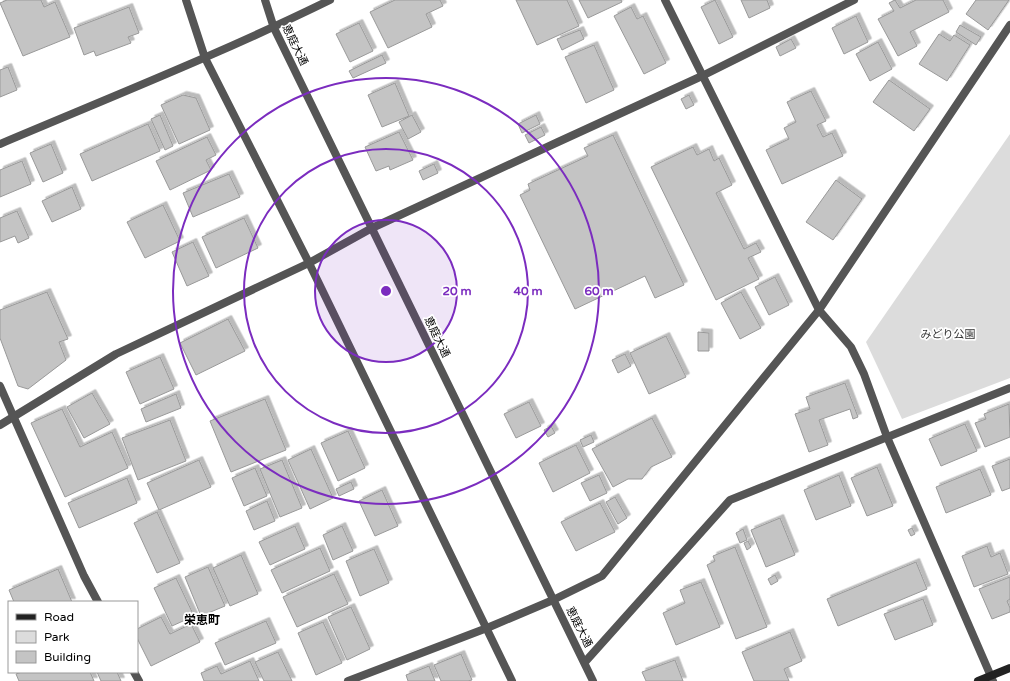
<svg xmlns="http://www.w3.org/2000/svg" width="1010" height="681" font-family="'Varela Round','Noto Sans JP',sans-serif">
<defs>
<filter id="shadow"><feDropShadow dx="3.5" dy="-3.5" stdDeviation="0" flood-color="#0004"/></filter>
</defs>
<rect width="100%" height="100%" fill="#fff"/>
<!-- green -->
<path fill="#dcdcdc" d="M1010 134V378L902 419 866 342Z"/>
<!-- building -->
<g fill="#c4c4c4" stroke="#999" filter="url(#shadow)">
<path d="M7 0H41L44 7 55 2 70 37 23 56 0 3Z"/>
<path d="M395 0H440L443 6 426 14 432 27 388 48 370 12Z"/>
<path d="M516 0H567L579 26 537 45Z"/>
<path d="M579 0H621L622 2 588 18Z"/>
<path d="M715 0 733 37 719 44 701 7Z"/>
<path d="M741 0H767L770 8 749 18Z"/>
<path d="M895 0 900 8 916 0H943L949 12 910 32 917 46 898 56 878 19 894 11 889 3Z"/>
<path d="M976 0H1009L988 30 966 14Z"/>
<path d="M129 7 139 33 128 37 131 43 96 56 94 51 84 55 74 28Z"/>
<path d="M631 7 637 19 643 16 666 63 644 74 614 16Z"/>
<path d="M856 16 868 42 844 54 832 28Z"/>
<path d="M359 23 373 51 350 62 336 34Z"/>
<path d="M960 25 981 37 976 45 956 32Z"/>
<path d="M580 30 584 39 562 50 557 39Z"/>
<path d="M939 34 950 41 954 35 970 45 947 81 919 64Z"/>
<path d="M791 39 796 48 780 56 776 47Z"/>
<path d="M878 42 892 69 870 81 856 54Z"/>
<path d="M594 45 614 90 586 103 565 57Z"/>
<path d="M382 55 386 63 353 78 349 71Z"/>
<path d="M8 67 17 90 0 97V70Z"/>
<path d="M889 80 930 109 914 131 873 102Z"/>
<path d="M395 83 409 116 382 127 368 95Z"/>
<path d="M811 91 826 121 817 125 823 137 832 133 843 156 782 184 766 150 789 139 784 128 796 122 787 102Z"/>
<path d="M183 95 196 98 210 130 179 144 161 105Z"/>
<path d="M689 95 694 105 686 109 681 99Z"/>
<path d="M160 115 173 146 165 150 151 119Z"/>
<path d="M412 115 421 132 408 139 399 122Z"/>
<path d="M536 115 540 124 522 133 518 124Z"/>
<path d="M148 124 160 151 92 181 80 154Z"/>
<path d="M541 127 545 135 529 143 525 135Z"/>
<path d="M399 132 413 160 390 170 389 166 376 171 365 147Z"/>
<path d="M613 135 684 285 655 298 645 276 575 309 520 195 530 190 528 184 588 156 584 148Z"/>
<path d="M207 137 216 155 206 160 211 170 170 190 156 161Z"/>
<path d="M51 144 63 173 43 182 30 153Z"/>
<path d="M693 147 697 155 709 149 714 161 719 158 732 185 716 193 744 249 756 243 761 252 748 258 759 279 716 300 651 167Z"/>
<path d="M22 161 31 184 0 197V170Z"/>
<path d="M434 164 438 173 423 180 419 171Z"/>
<path d="M229 174 240 197 193 217 183 193Z"/>
<path d="M836 180 862 199 833 240 806 222Z"/>
<path d="M72 187 81 209 52 222 42 201Z"/>
<path d="M163 205 180 241 145 258 127 222Z"/>
<path d="M17 211 29 238 18 243 15 236 0 242V218Z"/>
<path d="M244 218 258 248 216 268 202 237Z"/>
<path d="M193 242 209 276 187 286 172 252Z"/>
<path d="M775 277 789 305 769 315 755 287Z"/>
<path d="M47 292 68 339 59 342 66 360 28 389 18 386 0 338V310Z"/>
<path d="M741 292 761 328 740 339 721 303Z"/>
<path d="M228 319 245 351 196 375 180 343Z"/>
<path d="M698 332 709 333V351H698Z"/>
<path d="M666 336 686 377 649 394 630 353Z"/>
<path d="M625 354 631 366 618 373 612 360Z"/>
<path d="M160 357 174 389 140 404 126 372Z"/>
<path d="M845 383 858 417 853 419 850 409 819 420 828 445 809 452 795 414 810 409 806 397Z"/>
<path d="M92 393 110 424 84 438 67 407Z"/>
<path d="M176 394 181 408 146 422 141 409Z"/>
<path d="M265 399 286 450 231 472 210 421Z"/>
<path d="M529 402 541 426 516 438 504 414Z"/>
<path d="M1009 404 1010 437 985 447 975 423 986 419 984 414Z"/>
<path d="M62 409 80 447 112 432 128 468 65 497 31 423Z"/>
<path d="M652 418 672 457 651 467 642 479H628L613 487 592 449Z"/>
<path d="M170 420 186 461 138 480 122 438Z"/>
<path d="M965 424 977 451 941 466 929 439Z"/>
<path d="M551 426 555 433 548 437 544 430Z"/>
<path d="M348 431 365 468 338 481 321 443Z"/>
<path d="M591 435 594 442 583 447 580 440Z"/>
<path d="M576 445 590 473 553 492 539 463Z"/>
<path d="M311 449 333 498 310 509 288 460Z"/>
<path d="M1010 459V488L1002 491 992 466Z"/>
<path d="M199 460 211 487 159 510 147 483Z"/>
<path d="M282 460 302 508 280 517 260 469Z"/>
<path d="M877 467 893 506 867 516 851 478Z"/>
<path d="M255 468 267 496 244 506 232 478Z"/>
<path d="M980 469 991 495 946 513 936 487Z"/>
<path d="M599 475 607 493 590 501 581 483Z"/>
<path d="M839 475 851 506 816 520 804 490Z"/>
<path d="M127 478 137 503 79 528 68 503Z"/>
<path d="M351 482 354 489 339 496 336 489Z"/>
<path d="M382 490 398 526 375 536 359 501Z"/>
<path d="M615 497 627 518 618 524 606 502Z"/>
<path d="M267 501 275 521 254 530 246 511Z"/>
<path d="M600 503 615 532 576 551 561 522Z"/>
<path d="M157 512 180 563 157 573 134 523Z"/>
<path d="M780 518 795 555 766 567 751 530Z"/>
<path d="M295 526 305 549 270 565 259 542Z"/>
<path d="M342 526 353 551 333 560 323 535Z"/>
<path d="M912 528 915 534 911 536 908 530Z"/>
<path d="M743 529 747 540 740 543 736 533Z"/>
<path d="M748 541 751 547 747 550 744 543Z"/>
<path d="M987 546 991 557 1000 553 1008 574 974 587 962 556Z"/>
<path d="M735 547 767 627 736 639 707 565 715 561 713 556Z"/>
<path d="M320 548 330 571 282 593 271 570Z"/>
<path d="M374 549 389 583 360 596 346 561Z"/>
<path d="M241 555 258 594 230 606 213 568Z"/>
<path d="M916 562 927 589 838 626 827 599Z"/>
<path d="M208 567 225 606 201 616 185 577Z"/>
<path d="M58 569 72 602H14L9 590Z"/>
<path d="M334 574 348 604 297 627 283 597Z"/>
<path d="M775 575 778 581 771 585 768 579Z"/>
<path d="M1010 577V599L1007 601 1010 608V612L992 619 979 589Z"/>
<path d="M176 578 194 616 172 626 154 588Z"/>
<path d="M701 582 720 627 676 645 663 613 685 603 680 590Z"/>
<path d="M923 599 933 625 895 640 884 614Z"/>
<path d="M351 607 370 649 347 660 328 617Z"/>
<path d="M161 617 170 634 191 624 200 642 151 666 137 638V629Z"/>
<path d="M266 621 276 643 225 665 215 643Z"/>
<path d="M323 622 342 663 316 675 298 633Z"/>
<path d="M790 632 802 661 784 669 789 681H754L742 652Z"/>
<path d="M278 652 292 681H264L255 662Z"/>
<path d="M461 654 472 680 468 681H441L434 665Z"/>
<path d="M675 660 683 681H646L642 672Z"/>
<path d="M250 661 259 681H204L201 673 217 666 221 674Z"/>
<path d="M429 666 435 681H408L406 675Z"/>
<path d="M22 672H90L94 681H19L16 674Z"/>
<path d="M97 672H117L121 681H101Z"/>
</g>
<g fill="none" stroke-linecap="round" stroke-linejoin="round">
<!-- minor -->
<g stroke="#555" stroke-width="8">
<path d="M0 144C111 97 222 53 330 0"/>
<path d="M0 425 116 354 309 263 372 228 558 142 702 76 854 0"/>
<path d="M585 662 730 500 1010 388"/>
<path d="M348 681 487 628 553 600 602 576 819 310 1010 25"/>
</g>
<!-- tertiary -->
<g stroke="#555" stroke-width="8">
<path d="M186 0 205 58 309 263 512 681"/>
<path d="M265 0 274 28 593 681"/>
<path d="M665 0 819 310 851 347 864 374 887 437 993 681"/>
<path d="M0 386 84 576 98 602"/>
<path d="M134 672 139 681"/>
</g>
<!-- secondary -->
<path stroke="#222" stroke-width="8" d="M978 681 1010 668"/>
</g>
<!-- distance rings -->
<circle cx="386" cy="291" r="71" fill="#7b2cbf" fill-opacity=".12"/>
<g fill="none" stroke="#7b2cbf" stroke-width="2">
<circle cx="386" cy="291" r="71"/>
<circle cx="386" cy="291" r="142"/>
<circle cx="386" cy="291" r="213"/>
</g>
<g text-anchor="middle" dominant-baseline="central" stroke-width="3.5" stroke-linejoin="round" paint-order="stroke">
<!-- street labels -->
<g font-size="11" fill="#000" stroke="#fff">
<text transform="translate(295 45) rotate(64)">恵庭大通</text>
<text transform="translate(437 337) rotate(64)">恵庭大通</text>
<text transform="translate(579 627) rotate(63)">恵庭大通</text>
</g>
<!-- park labels -->
<g font-size="11" fill="#333" stroke="#fff">
<text x="948" y="334">みどり公園</text>
</g>
<!-- neighbourhood labels -->
<g font-size="12" font-weight="bold" fill="#000" stroke="#fff">
<text x="202" y="620">栄恵町</text>
</g>
</g>
<circle cx="386" cy="291" r="6" fill="#7b2cbf" stroke="#fff" stroke-width="2"/>
<g font-size="12" text-anchor="middle" font-weight="bold" fill="#7b2cbf" stroke="#fff" stroke-width="3.5" stroke-linejoin="round" paint-order="stroke">
<text x="457" y="295">20 m</text>
<text x="528" y="295">40 m</text>
<text x="599" y="295">60 m</text>
</g>
<!-- legend -->
<rect x="8" y="601" width="130" height="72" fill="#ffffff" stroke="#999999"/>
<rect x="16" y="614" width="20" height="6" fill="#222222" stroke="#999999"/>
<text x="44" y="621" font-size="12" fill="#000000">Road</text>
<rect x="16" y="631" width="20" height="12" fill="#dcdcdc" stroke="#999999"/>
<text x="44" y="641" font-size="12" fill="#000000">Park</text>
<rect x="16" y="651" width="20" height="12" fill="#c4c4c4" stroke="#999999"/>
<text x="44" y="661" font-size="12" fill="#000000">Building</text>
</svg>
